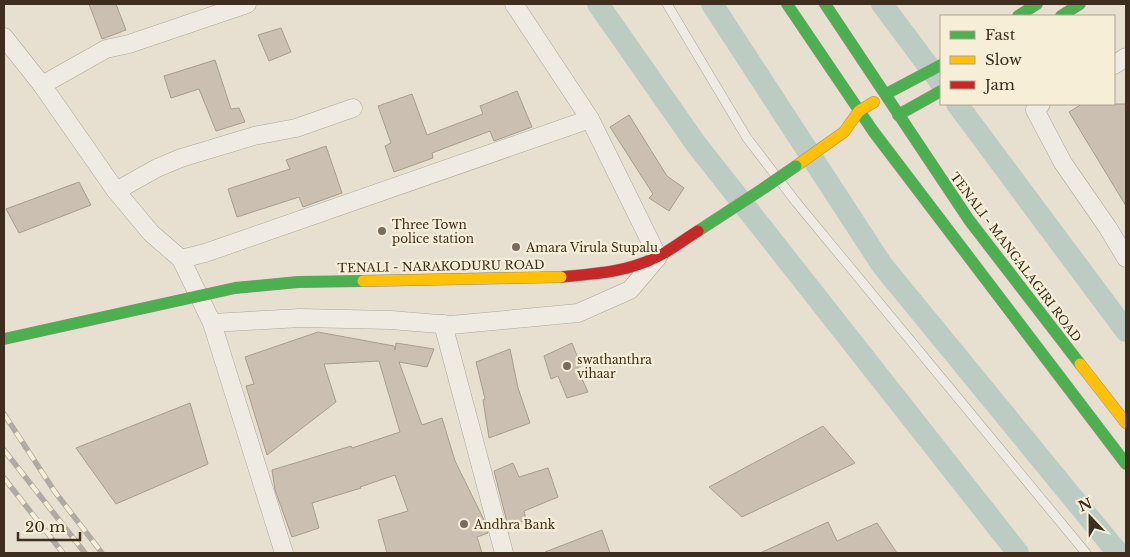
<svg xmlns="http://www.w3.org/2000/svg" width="1130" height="557" font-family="'Libre Baskerville',serif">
<rect width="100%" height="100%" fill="#e7e0d1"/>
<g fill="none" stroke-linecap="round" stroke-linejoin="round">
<!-- canal -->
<g stroke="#bcccc2" stroke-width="22">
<path d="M598 4 696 144 1018 553"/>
<path d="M712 4 882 265 1118 553"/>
<path d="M882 4 941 83"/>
<path d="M957 104 1126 331"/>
</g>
</g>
<!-- building -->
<g fill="#cbbfb2" stroke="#a89c90">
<path d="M89 4H116L126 30 102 39Z"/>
<path d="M281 28 291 52 269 61 258 35Z"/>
<path d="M215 60 231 109 239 108 245 122 216 131 199 89 171 98 164 76Z"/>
<path d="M517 91 532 127 494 141 490 131 432 153 433 158 394 172 385 146 391 143 378 106 412 94 427 135 483 114 480 106Z"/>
<path d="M1082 104H1126V206L1069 112Z"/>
<path d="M629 115 667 176 684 188 669 211 649 198 653 194 610 127Z"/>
<path d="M326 146 342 193 303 207 299 197 237 217 228 189 290 169 286 160Z"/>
<path d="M79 182 91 205 19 233 6 209Z"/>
<path d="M318 332 394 346 395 350 396 343 434 349 427 367 399 362 422 425 442 418 455 461 485 522 488 533 477 537 482 553H387L378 520 408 511 395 475 360 487 361 488 312 503 319 528 292 537 275 490 272 470 351 446 352 448 400 432 379 361 324 364 336 402 267 455 246 386 254 384 245 357Z"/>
<path d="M572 343 581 366 577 368 588 392 567 398 558 376 551 379 544 356Z"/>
<path d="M510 349 518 388 530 423 489 438 483 400 485 399 476 362Z"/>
<path d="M190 403 208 464 116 504 76 448Z"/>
<path d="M823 426 855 463 742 517 709 487Z"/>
<path d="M513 463 519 477 548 468 558 497 524 511 526 520 508 526 494 471Z"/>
<path d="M828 522 837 541 877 523 897 553H760Z"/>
<path d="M602 530 610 553H545V552Z"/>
</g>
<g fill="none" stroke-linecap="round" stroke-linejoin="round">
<defs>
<path id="lane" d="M667 4 747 138 796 202 1086 553"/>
<g id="street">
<path d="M4 37 42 85 116 191 151 233 181 259 205 253 590 119"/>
<path d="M1114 65 1126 57"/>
<path d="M42 85 106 49 129 44 247 4"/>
<path d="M1041 104 1035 110 1063 163 1108 228 1126 258"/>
<path d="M116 191 157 168 181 158 254 136 296 128 353 108"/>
<path d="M181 259 212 323 284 553"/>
<path d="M212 323 300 318 391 320 451 325 578 313 630 290 658 257 590 119 514 4"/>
<path d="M443 324 504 553"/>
</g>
<g id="fast">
<path d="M787 4 873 131 1126 464"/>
<path d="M825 4 969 220 1080 364"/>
<path d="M1018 16 1037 4"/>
<path d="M1061 16 1080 4"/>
<path d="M886 94 941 65"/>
<path d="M898 115 941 91"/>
<path d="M698 231 764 188"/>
</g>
<g id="slow">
<path d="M796 166 844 132 859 111 874 102"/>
<path d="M1080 364 1126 423"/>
</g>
<path id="jam" d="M561 277C594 274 629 272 659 256 672 249 685 239 698 231"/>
</defs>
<!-- lane casing -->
<use href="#lane" stroke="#ada599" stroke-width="10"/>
<!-- street casing -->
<use href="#street" stroke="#ada599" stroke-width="19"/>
<!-- fast casing -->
<use href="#fast" stroke="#9c958a" stroke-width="12"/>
<!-- slow casing -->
<use href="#slow" stroke="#9c958a" stroke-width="12"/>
<!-- jam casing -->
<use href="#jam" stroke="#9c958a" stroke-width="12"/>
<!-- lane -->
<use href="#lane" stroke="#efebe3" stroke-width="9"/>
<!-- street -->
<use href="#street" stroke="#efebe3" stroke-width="18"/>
<!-- fast -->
<use href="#fast" stroke="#4caf50" stroke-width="11"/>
<!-- slow -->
<use href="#slow" stroke="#ffc107" stroke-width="11"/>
<!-- jam -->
<use href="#jam" stroke="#c62828" stroke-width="11"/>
<defs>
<g id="rail">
<path d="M4 414 55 492 102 553"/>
<path d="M4 450 85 553"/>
<path d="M4 478 63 553"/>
</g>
</defs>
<!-- rail casing -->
<use href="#rail" stroke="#afaaa2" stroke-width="5.5"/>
<!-- rail -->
<use href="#rail" stroke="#f7eed8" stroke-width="4" stroke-dasharray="11" stroke-linecap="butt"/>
<defs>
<g id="fast-bridge">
<path d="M764 188 796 166"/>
<path d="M4 339 235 288 298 282 363 281"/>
</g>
<path id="slow-bridge" d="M363 281 561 277"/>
</defs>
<!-- fast-bridge casing -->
<use href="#fast-bridge" stroke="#928b80" stroke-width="12" stroke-linecap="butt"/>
<!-- slow-bridge casing -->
<use href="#slow-bridge" stroke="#928b80" stroke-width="12" stroke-linecap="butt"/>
<!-- fast-bridge -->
<use href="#fast-bridge" stroke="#4caf50" stroke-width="11"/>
<!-- slow-bridge -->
<use href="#slow-bridge" stroke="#ffc107" stroke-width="11"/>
</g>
<!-- markers -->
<g fill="#786c5e" stroke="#f7eed8" stroke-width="2">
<circle cx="382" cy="231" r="5"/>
<circle cx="516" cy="247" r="5"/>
<circle cx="567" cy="366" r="5"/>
<circle cx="464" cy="524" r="5"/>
</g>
<g text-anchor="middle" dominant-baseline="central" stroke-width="4.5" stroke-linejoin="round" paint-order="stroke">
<!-- poi labels -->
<g font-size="12" fill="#3d2e20" stroke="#f7eed8" text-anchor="start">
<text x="392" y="224">Three Town<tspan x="392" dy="14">police station</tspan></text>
<text x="526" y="247">Amara Virula Stupalu</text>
<text x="577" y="359">swathanthra<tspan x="577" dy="14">vihaar</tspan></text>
<text x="474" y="524">Andhra Bank</text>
</g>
<!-- street labels -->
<g font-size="12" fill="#3d2e20" stroke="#f7eed8">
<text transform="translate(1016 257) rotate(53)">TENALI - MANGALAGIRI ROAD</text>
<text transform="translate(441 266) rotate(-1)">TENALI - NARAKODURU ROAD</text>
</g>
</g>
<!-- border -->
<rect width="1130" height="557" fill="none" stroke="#3d2e20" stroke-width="10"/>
<!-- legend -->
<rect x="940" y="15" width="175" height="90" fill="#f7eed8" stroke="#ada18e"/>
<rect x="950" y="31" width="25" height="8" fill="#4caf50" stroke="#ada18e"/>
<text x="985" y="40" font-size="15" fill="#3d2e20">Fast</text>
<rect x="950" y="56" width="25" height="8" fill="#ffc107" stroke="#ada18e"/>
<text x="985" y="65" font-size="15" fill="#3d2e20">Slow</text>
<rect x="950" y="81" width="25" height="8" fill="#c62828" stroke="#ada18e"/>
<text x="985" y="90" font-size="15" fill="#3d2e20">Jam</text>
<!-- north arrow -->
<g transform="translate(1090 517) rotate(338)" stroke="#f7eed8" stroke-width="4" paint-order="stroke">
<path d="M0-4L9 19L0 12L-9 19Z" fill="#3d2e20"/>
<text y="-8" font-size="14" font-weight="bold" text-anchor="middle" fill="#3d2e20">N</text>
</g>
<!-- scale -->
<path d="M18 532v8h62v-8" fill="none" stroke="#3d2e20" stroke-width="2.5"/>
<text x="25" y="532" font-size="15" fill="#3d2e20" stroke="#f7eed8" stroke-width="4" paint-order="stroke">20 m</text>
</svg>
